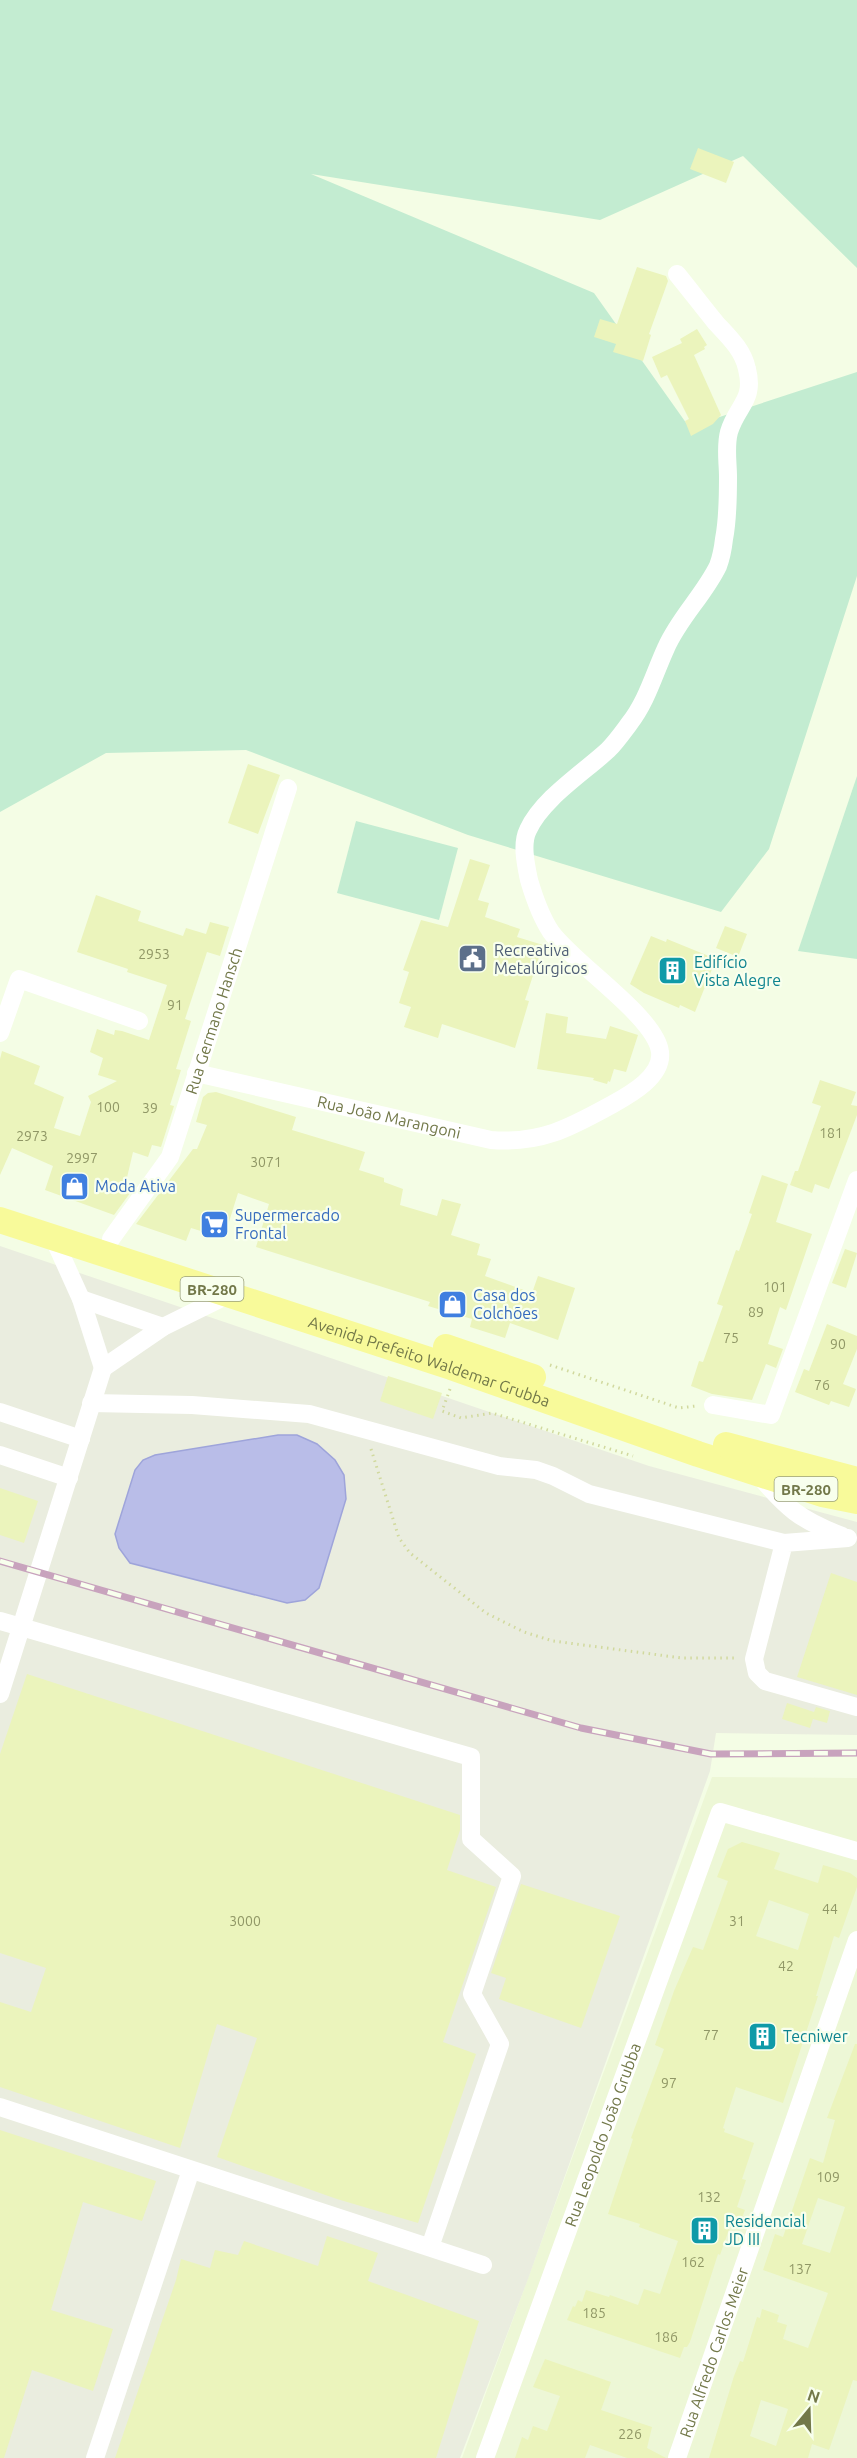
<svg xmlns="http://www.w3.org/2000/svg" width="857" height="2458" font-family="Ubuntu,sans-serif">
<rect width="100%" height="100%" fill="#f4fde5"/>
<!-- residential -->
<path fill="#edf7d6" d="M712 1777 857 1778V2458H462Z"/>
<!-- industrial -->
<path fill="#eaeddf" d="M0 1246 649 1466 857 1522V1735L716 1733 710 1771 528 2279 460 2458H0Z"/>
<!-- green -->
<g fill="#c3ecd1">
<path d="M0 0H857V268L743 156 600 220 311 174 594 293 689 427 857 372V576L769 849 721 912 468 835 246 750 106 753 0 812Z"/>
<path d="M857 776V959L798 951Z"/>
<path d="M356 821 458 848 439 920 337 893Z"/>
</g>
<!-- water -->
<path fill="#b9bde8" stroke="#9ea4da" stroke-width="1.5" d="M278 1435H297L317 1444 335 1460 344 1475 346 1499 319 1588 305 1600 287 1603 130 1563 119 1548 115 1534 135 1470 143 1460 155 1455Z"/>
<!-- building -->
<g fill="#ebf4bc" fill-rule="evenodd">
<path d="M698 148 734 162 726 183 690 169Z"/>
<path d="M637 267 666 276 668 281 649 334 651 335 643 361 613 352 616 344 594 337 600 319 617 324Z"/>
<path d="M697 329 707 345 704 347 705 349 694 355 721 415 713 424 691 436 685 421 689 419 667 375 661 378 652 357 682 343 680 339Z"/>
<path d="M248 764 280 775 258 834 228 823Z"/>
<path d="M470 859 490 865 478 900 489 903 485 917 520 929 517 937 543 945 525 1000 529 1001 515 1048 442 1024 438 1038 404 1027 411 1007 399 1003 409 972 403 970 421 920 448 927Z"/>
<path d="M96 895 141 911 138 921 183 936 186 928 206 934 210 922 229 927 220 956 207 952 185 1019 191 1021 176 1069 181 1070 170 1105 174 1106 161 1147 152 1145 148 1157 133 1152 125 1186 133 1189 114 1215 45 1190 53 1166 12 1148 0 1175V1059L2 1051 40 1066 34 1084 64 1097 54 1128 80 1136 91 1102 88 1096 117 1081 98 1075 103 1058 90 1052 97 1029 114 1035 115 1030 122 1031 149 1040 167 985 127 972 128 969 77 952Z"/>
<path d="M725 926 747 934 738 957 716 948Z"/>
<path d="M651 936 666 942 667 939 716 959 695 1012 680 1005 679 1008 644 993 630 984Z"/>
<path d="M546 1013 568 1017 566 1033 606 1039 610 1026 638 1035 626 1072 614 1069 610 1082 608 1081 607 1084 593 1080 594 1078 537 1069Z"/>
<path d="M820 1080 856 1092 851 1105 857 1106V1115L829 1189 815 1184 812 1193 790 1185 795 1171H798L821 1106 812 1103Z"/>
<path d="M216 1092 296 1117 292 1130 365 1152 359 1170 384 1178V1182L403 1189 400 1205 437 1216 442 1199 461 1204 451 1235 480 1244 477 1255 491 1259 485 1276 532 1293 538 1276 575 1288 558 1340 510 1323 505 1338 470 1327 472 1319 428 1306 430 1302 256 1247 269 1204 238 1193 224 1238 191 1228 186 1241 136 1224 193 1149H197L207 1125 196 1122 203 1097 208 1093Z"/>
<path d="M762 1175 788 1184 776 1222 812 1234 786 1310 780 1307 768 1344 783 1349 776 1368 766 1364 752 1400 712 1394 691 1386 699 1361 703 1362 723 1306 717 1304 736 1250 739 1251 752 1214 749 1213Z"/>
<path d="M845 1249 857 1253 846 1288 832 1283Z"/>
<path d="M827 1324 857 1336V1349L843 1384 856 1389 849 1407 831 1401 829 1405 795 1392 804 1369 809 1371Z"/>
<path d="M388 1376 442 1393 433 1419 380 1401Z"/>
<path d="M0 1488 38 1501 24 1543 0 1535Z"/>
<path d="M831 1573 857 1582V1695L797 1677Z"/>
<path d="M27 1674 460 1815V1830L447 1870 496 1887 443 2042 476 2054 418 2223 337 2199 217 2157 257 2038 217 2024 180 2148 0 2087V2002L31 2012 46 1968 0 1953V1754Z"/>
<path d="M787 1703 814 1712 816 1707 830 1711 827 1723 813 1719 810 1728 782 1719Z"/>
<path d="M742 1842 780 1853 774 1869 818 1883 823 1865 850 1873 857 1878V1887L839 1938 834 1936 816 1996H818L783 2103 736 2087 723 2128 725 2129 724 2132 754 2143 742 2179 746 2180 737 2207 745 2210 740 2223 732 2221 720 2255 718 2254 690 2342 687 2347H684L680 2358 567 2320 573 2306 575 2307 578 2300 582 2302 586 2290 609 2297 610 2295 638 2305 644 2289 660 2294 678 2241 639 2227 640 2224 608 2214 633 2139 631 2138 664 2049 655 2045 674 1991 693 1947 703 1950 728 1881 717 1877 728 1849ZM769 1900 809 1914 798 1950 756 1936Z"/>
<path d="M521 1884 620 1916 581 2028 499 1999 506 1978 491 1973Z"/>
<path d="M855 2044H857V2381L853 2380 829 2450 812 2444 808 2458H709L734 2376 740 2361 743 2362 757 2317 760 2318 762 2309 779 2315 777 2322 787 2325 783 2339 808 2348 828 2293 763 2270 775 2234 783 2237 810 2158 823 2163 835 2120 827 2118ZM818 2198 845 2207 830 2253 802 2244ZM761 2400 788 2409 776 2446 750 2436Z"/>
<path d="M0 2130 156 2181 142 2221 83 2202 51 2310 113 2329 93 2391 32 2370 4 2458H0Z"/>
<path d="M327 2236 378 2253 368 2281 479 2321 436 2458H115L176 2280 181 2259 210 2268 215 2250 238 2255 244 2241 318 2266Z"/>
<path d="M545 2359 611 2382 601 2410 652 2427 647 2448 666 2458H627L590 2445 585 2458H515L522 2437 528 2440 533 2426 547 2431 560 2396 533 2387Z"/>
</g>
<g fill="none" stroke-linecap="round" stroke-linejoin="round">
<!-- path -->
<g stroke="#d1d99e" stroke-width="3" stroke-dasharray="1.5 4.5" stroke-linecap="butt">
<path d="M550 1365 679 1408 696 1406"/>
<path d="M450 1389 442 1411 461 1418 492 1413 633 1456"/>
<path d="M371 1449 399 1538 410 1553 486 1613 524 1632 553 1641 682 1658H737"/>
</g>
<!-- minor -->
<g stroke="#fff" stroke-width="18">
<path d="M0 1033 19 979 139 1021"/>
<path id="s1" d="M196 1073 491 1140C542 1144 571 1127 613 1104 631 1094 663 1076 660 1052 656 1017 574 964 551 932 541 917 534 897 529 880 526 865 521 844 528 830 542 799 583 773 608 750 616 742 623 732 629 724 647 701 654 674 666 648 679 618 704 595 718 566 721 558 723 548 724 539 728 519 728 497 728 477 728 462 725 447 729 432 737 405 755 401 747 369 743 350 729 337 716 323 703 307 690 290 677 274"/>
<path d="M53 1237 81 1299 103 1368 163 1327 228 1295"/>
<path id="s2" d="M111 1239 170 1157 288 788"/>
<path d="M81 1299 163 1327"/>
<path d="M91 1403 192 1405 309 1414 499 1466 536 1470 553 1476 589 1494 784 1543"/>
<path d="M713 1405 771 1415 857 1180"/>
<path d="M0 1412 81 1439"/>
<path d="M0 1455 69 1478"/>
<path d="M758 1474C786 1508 800 1520 842 1536"/>
<path d="M848 1538 784 1543 754 1659 757 1673 765 1681 857 1707"/>
<path d="M0 1621 471 1757V1839L512 1876 472 1994 500 2044 430 2247"/>
<path d="M0 1694 103 1368"/>
<path d="M0 2107 483 2265"/>
<path d="M95 2458 191 2170"/>
<path id="s3" d="M485 2458 720 1812 857 1851"/>
<path id="s4" d="M677 2458 857 1940"/>
</g>
<!-- highway -->
<g stroke="#f8fa9a" stroke-width="26">
<path id="s5" d="M0 1220 451 1367 698 1454 822 1494 857 1501"/>
<path d="M446 1347 533 1377"/>
<path d="M726 1445 857 1480"/>
</g>
<defs>
<path id="rail" d="M0 1561 581 1728 711 1754 857 1753"/>
</defs>
<!-- rail casing -->
<use href="#rail" stroke="#c8a3bd" stroke-width="7"/>
<!-- rail -->
<use href="#rail" stroke="#f8ffed" stroke-width="4.5" stroke-dasharray="14" stroke-linecap="butt"/>
</g>
<!-- icons -->
<defs>
<symbol id="civic-square" viewBox="-11 -11 22 22"><rect x="-9" y="-9" width="18" height="18" rx="4" fill="#5c6f8a" stroke="#f8ffed"/><path d="M-.6-6.5H3V-4.5H.6V-3L4-1V1h2V6H-6V1h2V-1L-.6-3ZM-1.2 2.5V6h2.4V2.5Z" fill="#fff"/></symbol>
<symbol id="building-square" viewBox="-11 -11 22 22"><rect x="-9" y="-9" width="18" height="18" rx="4" fill="#0f9aa8" stroke="#f8ffed"/><path d="M-4-6H4V6H1V3H-1V6H-4ZM-2.5-4.3h1.7v1.8h-1.7ZM.8-4.3h1.7v1.8H.8ZM-2.5-1h1.7V.8h-1.7ZM.8-1h1.7V.8H.8Z" fill="#fff"/></symbol>
<symbol id="shop-square" viewBox="-11 -11 22 22"><rect x="-9" y="-9" width="18" height="18" rx="4" fill="#3f7fe0" stroke="#f8ffed"/><path d="M-5-2.5h2.3a2.7 3.5 0 0 1 5.4 0H5L5.5 6h-11ZM-1.5-2.5h3a1.5 2.3 0 0 0-3 0Z" fill="#fff"/></symbol>
<symbol id="supermarket-square" viewBox="-11 -11 22 22"><rect x="-9" y="-9" width="18" height="18" rx="4" fill="#3f7fe0" stroke="#f8ffed"/><path d="M-6-5.5h2.5l.6 2H6L4.5 2H-2.5L-4.4-4H-6ZM-1.5 3.2a1.3 1.3 0 1 0 .1 0ZM3 3.2a1.3 1.3 0 1 0 .1 0Z" fill="#fff"/></symbol>
</defs>
<g fill-rule="evenodd">
<use href="#civic-square" x="456" y="942" width="33" height="33"/>
<use href="#building-square" x="656" y="954" width="33" height="33"/>
<use href="#shop-square" x="58" y="1170" width="33" height="33"/>
<use href="#supermarket-square" x="198" y="1208" width="33" height="33"/>
<use href="#shop-square" x="436" y="1288" width="33" height="33"/>
<use href="#building-square" x="746" y="2020" width="33" height="33"/>
<use href="#building-square" x="688" y="2214" width="33" height="33"/>
</g>
<g text-anchor="middle" dominant-baseline="central" stroke-width="4.5" stroke-linejoin="round" paint-order="stroke">
<!-- number labels -->
<g font-size="14" fill="#909766">
<text x="154" y="954">2953</text>
<text x="175" y="1005">91</text>
<text x="108" y="1107">100</text>
<text x="150" y="1108">39</text>
<text x="831" y="1133">181</text>
<text x="32" y="1136">2973</text>
<text x="82" y="1158">2997</text>
<text x="266" y="1162">3071</text>
<text x="775" y="1287">101</text>
<text x="756" y="1312">89</text>
<text x="731" y="1338">75</text>
<text x="838" y="1344">90</text>
<text x="822" y="1385">76</text>
<text x="830" y="1909">44</text>
<text x="245" y="1921">3000</text>
<text x="737" y="1921">31</text>
<text x="786" y="1966">42</text>
<text x="711" y="2035">77</text>
<text x="669" y="2083">97</text>
<text x="828" y="2177">109</text>
<text x="709" y="2197">132</text>
<text x="693" y="2262">162</text>
<text x="800" y="2269">137</text>
<text x="594" y="2313">185</text>
<text x="666" y="2337">186</text>
<text x="630" y="2434">226</text>
</g>
<!-- shield labels -->
<g fill="#f8ffed" stroke="#9aa07a" stroke-width="1.5">
<rect x="180.5" y="1277" width="63" height="24" rx="4.5"/>
<rect x="774.5" y="1477" width="63" height="24" rx="4.5"/>
</g>
<g font-size="15" font-weight="bold" fill="#727849">
<text x="212" y="1289">BR-280</text>
<text x="806" y="1489">BR-280</text>
</g>
<!-- service labels -->
<g font-size="16" fill="#4e5e75" stroke="#f8ffed" text-anchor="start">
<text x="494" y="950">Recreativa<tspan x="494" dy="18">Metalúrgicos</tspan></text>
</g>
<!-- culture labels -->
<g font-size="16" fill="#0d838f" stroke="#f8ffed" text-anchor="start">
<text x="694" y="962">Edifício<tspan x="694" dy="18">Vista Alegre</tspan></text>
<text x="783" y="2036">Tecniwer</text>
<text x="725" y="2221">Residencial<tspan x="725" dy="18">JD III</tspan></text>
</g>
<!-- street labels -->
<g font-size="16" fill="#727849" stroke="#f8ffed">
<text stroke="none"><textPath href="#s2" startOffset="244">Rua Germano Hansch</textPath></text>
<text stroke="none"><textPath href="#s1" startOffset="198">Rua João Marangoni</textPath></text>
<text stroke="none"><textPath href="#s5" startOffset="452">Avenida Prefeito Waldemar Grubba</textPath></text>
<text stroke="none"><textPath href="#s3" startOffset="344">Rua Leopoldo João Grubba</textPath></text>
<text stroke="none"><textPath href="#s4" startOffset="112">Rua Alfredo Carlos Meier</textPath></text>
</g>
<!-- shop labels -->
<g font-size="16" fill="#366cbe" stroke="#f8ffed" text-anchor="start">
<text x="95" y="1186">Moda Ativa</text>
<text x="235" y="1215">Supermercado<tspan x="235" dy="18">Frontal</tspan></text>
<text x="473" y="1295">Casa dos<tspan x="473" dy="18">Colchões</tspan></text>
</g>
</g>
<!-- north arrow -->
<g transform="translate(809 2410) rotate(19)" stroke="#f8ffed" stroke-width="4.5" paint-order="stroke">
<path d="M0-4.5L10 22L0 15L-10 22Z" fill="#727849"/>
<text y="-9" font-size="16" font-weight="bold" text-anchor="middle" fill="#727849">N</text>
</g>
</svg>
